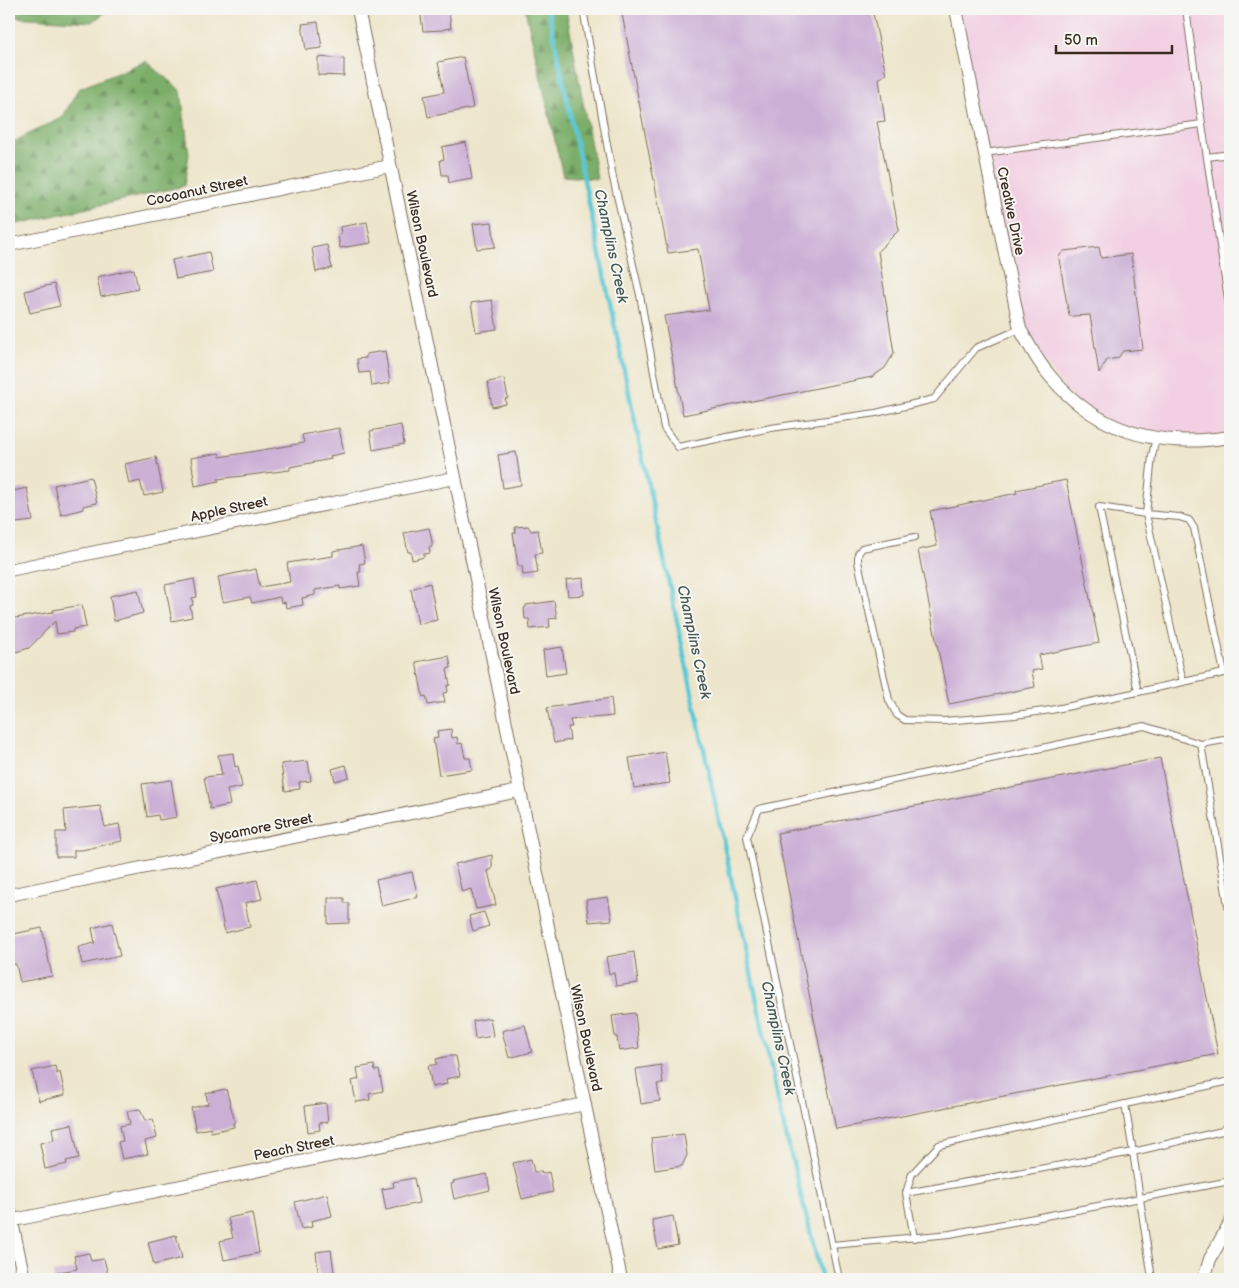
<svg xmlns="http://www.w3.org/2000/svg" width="1239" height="1288" font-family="'Balsamiq Sans',sans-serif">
<defs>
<pattern id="forest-firs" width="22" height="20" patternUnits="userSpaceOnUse" patternTransform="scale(1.25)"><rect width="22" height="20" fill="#7bae69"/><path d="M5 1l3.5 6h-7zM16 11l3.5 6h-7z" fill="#668e56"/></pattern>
</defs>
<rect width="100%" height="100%" fill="#f6f6f2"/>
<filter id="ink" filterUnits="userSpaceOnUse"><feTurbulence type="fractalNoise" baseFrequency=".02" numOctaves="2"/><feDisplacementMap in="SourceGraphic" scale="10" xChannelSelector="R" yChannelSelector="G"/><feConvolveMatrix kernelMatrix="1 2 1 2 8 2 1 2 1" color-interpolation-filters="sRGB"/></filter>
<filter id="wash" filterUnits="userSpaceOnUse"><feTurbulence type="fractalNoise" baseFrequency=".0096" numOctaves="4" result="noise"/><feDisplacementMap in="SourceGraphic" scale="20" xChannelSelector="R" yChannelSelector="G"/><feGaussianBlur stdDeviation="1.12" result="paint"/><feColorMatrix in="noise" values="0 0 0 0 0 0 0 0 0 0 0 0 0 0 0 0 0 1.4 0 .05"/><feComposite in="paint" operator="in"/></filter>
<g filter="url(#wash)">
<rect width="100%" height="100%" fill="#eee6cc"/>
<!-- built -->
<path fill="#f2cfe2" d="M956 9H1230V437L1132 433 1075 403 1020 329Z"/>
<!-- forest -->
<g fill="url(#forest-firs)" stroke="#5b6c44">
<path d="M9 9H110L92 22 11 17 9 18Z"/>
<path d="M525 9H566L597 179 563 176Z"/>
<path d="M146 61 181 91 189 154 184 186 9 226V144L63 117 78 89Z"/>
</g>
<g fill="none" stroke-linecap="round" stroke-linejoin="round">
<!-- stream -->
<path stroke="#5cc8d5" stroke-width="4.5" d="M548 9 781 1115 822 1279"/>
</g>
<g id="blocks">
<!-- building -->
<g fill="#cbafd5">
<path d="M420 9H449L451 28 444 29V30L423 31Z"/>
<path d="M621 9H872L886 74 879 79 885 121 877 122 899 230 878 251 894 353 885 368 872 377 683 415 664 316 709 310 698 249 668 253Z"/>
<path d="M318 22 322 48 306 50 302 24Z"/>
<path d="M318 57 344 59V76L318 75Z"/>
<path d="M463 57 473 108 428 117 424 96 444 92 438 62Z"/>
<path d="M466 142 472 179 449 183 448 175H442L440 160 444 159 442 147Z"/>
<path d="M367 222 371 243 340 248 338 235 341 234 340 227Z"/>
<path d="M492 222 495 247 477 249 473 224Z"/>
<path d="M327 245 332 268 316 272 312 248Z"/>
<path d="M1099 247 1101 258 1131 254 1143 349 1123 351 1118 358 1107 360 1099 373 1090 315 1073 316 1069 315 1059 259 1060 255 1064 251Z"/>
<path d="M209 252 213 272 176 279 172 260Z"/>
<path d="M134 269 138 289 101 297 97 277Z"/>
<path d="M54 284 60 306 30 313 25 291Z"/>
<path d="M492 300 497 329 476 332 471 303Z"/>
<path d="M385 351 390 383 372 386 370 372 359 373 357 359 366 358V354Z"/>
<path d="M504 379 508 398 505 399 506 404 492 407 488 382Z"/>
<path d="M401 425 404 444 373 450 370 431Z"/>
<path d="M339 428 344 453 330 456 331 459 290 467V470L218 479 219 481 195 486 191 458 219 453 220 457 304 443 302 435Z"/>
<path d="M516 452 521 485 503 488 498 455Z"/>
<path d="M156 457 163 492 144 496 140 481 129 484 125 464Z"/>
<path d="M91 477 97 503 83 506V509L61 515 54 485Z"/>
<path d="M1066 480 1099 643 1039 655 1042 669 1032 671 1035 687 949 704 918 550 937 546 930 511 1017 493 1016 490Z"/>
<path d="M27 488 33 521 16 523 15 514 9 515V492Z"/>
<path d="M528 526 531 531 538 530 542 553 535 554 538 573 523 575 522 566H518L513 533H516L515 527Z"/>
<path d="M429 528 432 541V547H429L430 553 424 554V557L412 560 411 552H408L404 533Z"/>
<path d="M362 546 365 563 359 564 361 572H358L360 586 340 589V586L315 590V595L302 598 303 605 286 608 285 602 281 603 280 597 252 603 250 597 223 602 218 577 256 569 260 587 290 582 287 563 333 556V551Z"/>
<path d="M583 578 584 595 568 596 566 580Z"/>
<path d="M194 579 197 597 192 598 193 605 190 606 192 617 172 621 165 585Z"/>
<path d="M430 583 437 620 418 624 411 589Z"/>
<path d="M138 590 143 613 114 621 110 596Z"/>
<path d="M554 601 557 618 549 619 550 627 530 629 529 619H525L524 608 526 607V605Z"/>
<path d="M82 605 86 627 73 629V632L57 634 55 621 29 648 9 654V619L53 612V610Z"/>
<path d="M562 647 566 673 546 676 543 650Z"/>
<path d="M449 656 451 668 447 669 450 685 447 686 448 692 443 693 445 702 428 705 426 696 423 697 416 662Z"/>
<path d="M611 698 613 716 570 720 572 727H568L570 740 554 743 547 708Z"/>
<path d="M451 729 452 738 457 737 458 744 462 743 465 758H470L472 770 439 775 433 739 438 738 437 731Z"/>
<path d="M665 752 670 783 634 788 629 758Z"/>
<path d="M233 753 235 767 238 766 242 787 227 790 230 805 210 809 204 777 222 775 218 755Z"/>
<path d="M1160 758 1218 1054 836 1129 777 833Z"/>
<path d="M308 761 311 781 299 782 300 789 285 791 281 764Z"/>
<path d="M346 765 349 777 335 781 332 769Z"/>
<path d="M171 780 177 817 159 820 158 815 147 817 142 784Z"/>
<path d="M100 806 105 827 119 824 122 841 82 850H74V857H56V832H66L64 810Z"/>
<path d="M492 855V869L488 871 496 905 476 909 471 889 462 892 455 864Z"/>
<path d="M412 872 418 897 382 906 376 880Z"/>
<path d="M257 880 262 899 245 903 250 927 225 933 216 889Z"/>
<path d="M608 897 612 920 589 922 586 900Z"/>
<path d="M328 898H344V903H349V923L328 924Z"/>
<path d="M484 912 489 926 473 931 469 916Z"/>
<path d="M112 923 120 956 82 964 78 947 95 943 92 928Z"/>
<path d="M42 928 52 976 20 982 16 964 9 965V935Z"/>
<path d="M634 952 638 983 616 986 614 973 609 974 606 957Z"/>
<path d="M635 1013 639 1048 619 1051 617 1037H615L612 1016Z"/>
<path d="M490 1018 493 1036 475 1039 473 1021Z"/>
<path d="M525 1025 532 1052 509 1058 502 1031Z"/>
<path d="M449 1056H456L460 1076 446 1079 447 1084 432 1087 428 1066 437 1064 436 1059Z"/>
<path d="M374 1065 375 1071 379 1070 383 1091 369 1094 370 1100 356 1102 352 1081 359 1079 357 1068Z"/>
<path d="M661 1065 663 1084H657L660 1101 641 1104 636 1069Z"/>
<path d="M55 1066 57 1074 60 1072 65 1095 39 1101 32 1071Z"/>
<path d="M226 1089 235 1122 233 1123 234 1127 211 1132 210 1128 196 1131 191 1108 208 1104 206 1093Z"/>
<path d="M326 1103 328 1122 319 1123 320 1130 308 1132 305 1106Z"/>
<path d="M140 1109 145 1121 153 1119 157 1138 145 1141 148 1154 122 1159 118 1142 123 1141 120 1126 130 1124 127 1111Z"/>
<path d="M72 1124 79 1158 66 1161 67 1164 45 1169 40 1143 54 1140 52 1128Z"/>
<path d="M684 1134 687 1155 682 1166 655 1170 651 1138Z"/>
<path d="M531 1159 534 1172 541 1171 542 1174 549 1172 553 1192 522 1199 513 1163Z"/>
<path d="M487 1174 490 1190 454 1199 451 1184 454 1183 453 1181Z"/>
<path d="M414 1178 419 1203 386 1210 382 1189 394 1187 393 1182Z"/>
<path d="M327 1194 332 1216 311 1221 312 1227 301 1229 295 1202Z"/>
<path d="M252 1213 259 1253 224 1260 220 1241 233 1238 228 1218Z"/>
<path d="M673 1216 678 1245 658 1249 652 1220Z"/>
<path d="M176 1235 182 1258 154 1265 148 1242Z"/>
<path d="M331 1250 335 1279H319L316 1252Z"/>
<path d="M89 1253 91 1261 104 1259 108 1275 87 1279H54L53 1273 77 1269 74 1256Z"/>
</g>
</g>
</g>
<g filter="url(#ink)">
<use href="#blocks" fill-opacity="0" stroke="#7a6c5b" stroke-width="1"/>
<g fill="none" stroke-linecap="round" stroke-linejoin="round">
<defs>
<g id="lane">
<path d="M583 9 613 178 640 295 664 428 678 447 771 428 876 413 934 399 976 348 1020 329"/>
<path d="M1202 124 1230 313"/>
<path d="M984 153 1202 124 1186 9"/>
<path d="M1207 157 1230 154"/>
<path d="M1156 437 1152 456 1146 514 1179 517 1189 520 1194 528 1224 673 1230 672"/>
<path d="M915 537 862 548 858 554V562L889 700 897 715 905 720 944 721 1015 715 1051 710 1138 692"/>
<path d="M1183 682 1146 514 1099 507 1138 692 1224 673"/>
<path d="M1201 744 1230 917"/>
<path d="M906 1193 912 1174 939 1145 1230 1081"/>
<path d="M914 1238 906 1193 1133 1152 1125 1104"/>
<path d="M832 1245 950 1234 1225 1182 1230 1184"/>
<path d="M839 1279 747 837 759 809 1144 726 1201 744 1230 739"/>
<path d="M1152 1279 1133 1152 1222 1131 1230 1124"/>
</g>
<g id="street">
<path d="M358 9 621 1279"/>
<path d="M956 9 1020 329C1028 343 1036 359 1046 371 1093 431 1157 449 1230 437"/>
<path d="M9 245 390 166"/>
<path d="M9 570 454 478"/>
<path d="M9 895 519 791"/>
<path d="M9 1208 24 1279"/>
<path d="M9 1221 585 1104"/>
<path d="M1204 1279 1210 1259 1230 1223"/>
</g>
</defs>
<!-- lane casing -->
<use href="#lane" stroke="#7a6c5b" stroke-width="8"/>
<!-- street casing -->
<use href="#street" stroke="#7a6c5b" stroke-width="14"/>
<!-- lane -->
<use href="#lane" stroke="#fff" stroke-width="6"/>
<!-- street -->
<use href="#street" stroke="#fff" stroke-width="12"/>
</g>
</g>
<g text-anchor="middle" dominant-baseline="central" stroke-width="4" stroke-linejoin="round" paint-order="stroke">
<!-- street labels -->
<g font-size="14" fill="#3b2a1e" stroke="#f6f6f2">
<text transform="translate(197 191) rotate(-12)">Cocoanut Street</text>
<text transform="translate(1011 211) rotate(78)">Creative Drive</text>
<text transform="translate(422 244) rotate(78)">Wilson Boulevard</text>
<text transform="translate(229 509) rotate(-12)">Apple Street</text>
<text transform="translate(504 641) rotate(78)">Wilson Boulevard</text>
<text transform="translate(261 828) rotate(-11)">Sycamore Street</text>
<text transform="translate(586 1038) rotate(78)">Wilson Boulevard</text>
<text transform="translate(294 1148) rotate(-11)">Peach Street</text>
</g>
<!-- water labels -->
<g font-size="15" font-style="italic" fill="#455955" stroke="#f6f6f2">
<text transform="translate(611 246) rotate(78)">Champlins Creek</text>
<text transform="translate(694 642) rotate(78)">Champlins Creek</text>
<text transform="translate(778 1038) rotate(78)">Champlins Creek</text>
</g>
</g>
<!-- margin -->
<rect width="1239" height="1288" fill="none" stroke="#f6f6f2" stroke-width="30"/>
<!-- scale -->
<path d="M1056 45v8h116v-8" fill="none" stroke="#3b2a1e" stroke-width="2.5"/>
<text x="1064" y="45" font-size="15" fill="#3b2a1e" stroke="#f6f6f2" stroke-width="4" paint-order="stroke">50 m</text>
</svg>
